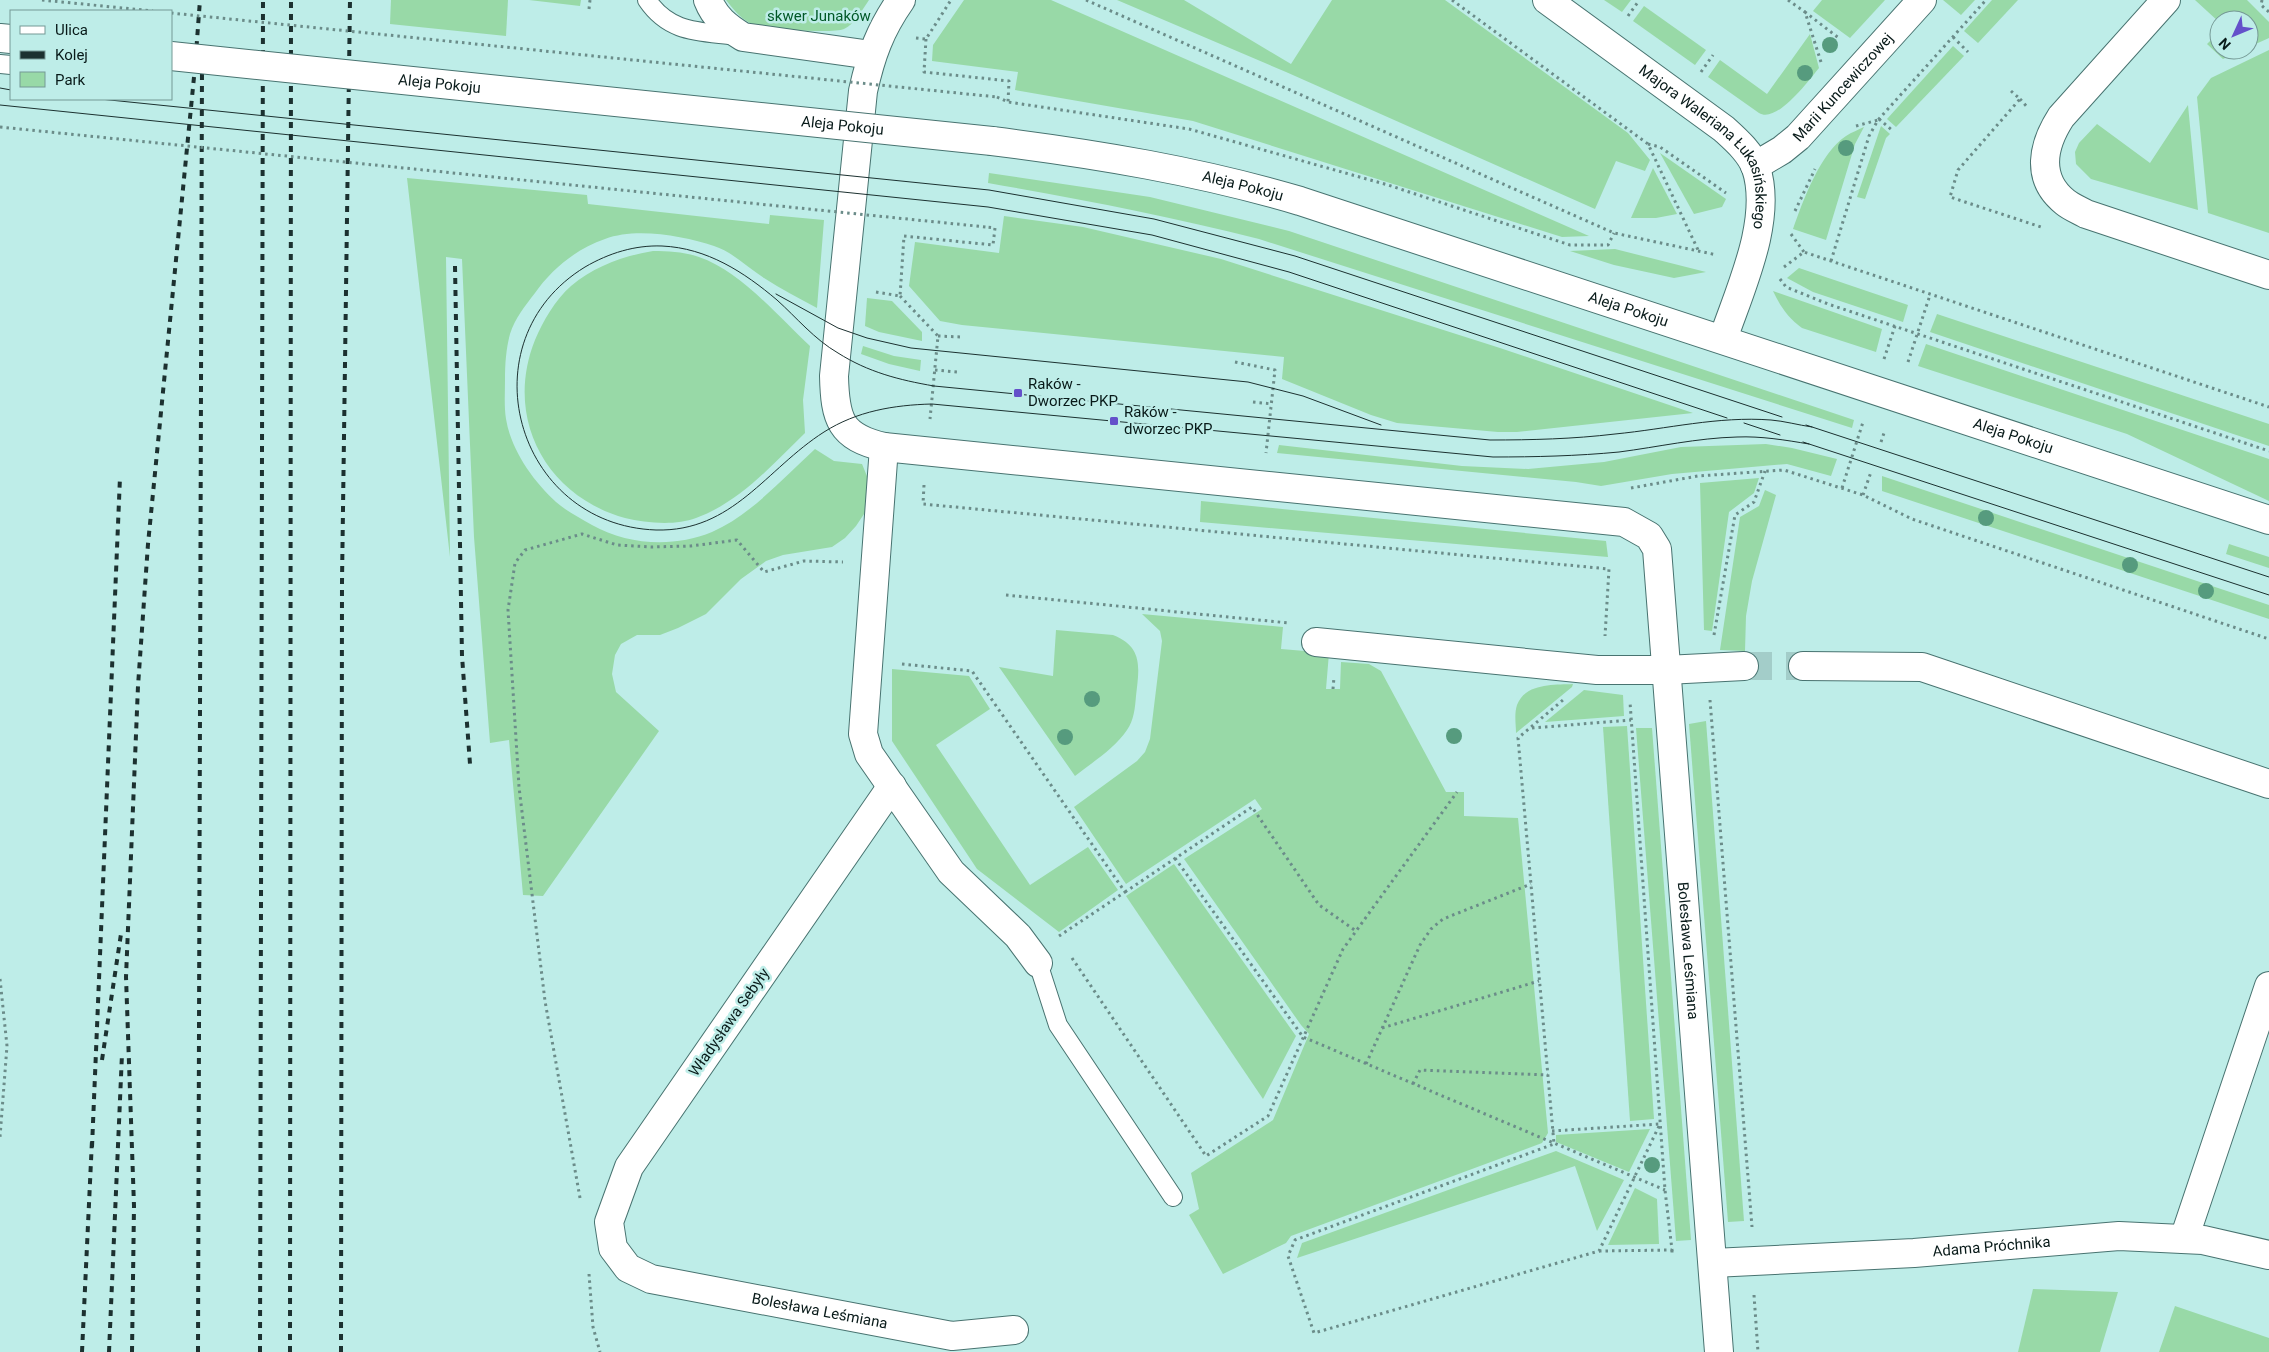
<svg xmlns="http://www.w3.org/2000/svg" width="2269" height="1352" font-family="Roboto,sans-serif">
<rect width="100%" height="100%" fill="#beede8"/>
<!-- green -->
<g fill="#98d9a7">
<path d="M391 0H508L506 36 390 24Z"/>
<path d="M529 0H581L580 6Z"/>
<path d="M726 0H869C862 10 855 24 844 29 832 34 768 29 755 25 742 21 734 10 726 0Z"/>
<path d="M964 0H1051L1589 236 1562 237 1193 121 1015 90 1018 72 932 61 933 45Z"/>
<path d="M1117 0H1184L1291 64 1332 0H1445L1628 133 1650 160 1645 171 1616 161 1595 209 1286 72Z"/>
<path d="M1604 0H1631L1622 12Z"/>
<path d="M1822 0H1885L1850 38 1813 11Z"/>
<path d="M1943 0H1975L1961 15Z"/>
<path d="M1992 0H2018L1978 43 1964 31Z"/>
<path d="M2195 0H2247L2269 22V38L2249 47V20H2219V22Z"/>
<path d="M1644 6 1706 50 1695 65 1633 21Z"/>
<path d="M2219 32V50H2242L2223 59 2207 44Z"/>
<path d="M1810 34 1819 68C1809 80 1777 124 1759 113L1708 77 1720 60 1767 94Z"/>
<path d="M1953 46 1964 56 1896 127 1887 119Z"/>
<path d="M2269 50V233L2208 213 2197 97 2211 78Z"/>
<path d="M2188 105 2198 210 2091 179 2076 164 2075 152 2079 143 2097 124 2150 163Z"/>
<path d="M1881 126 1890 134 1886 138 1865 199 1857 197Z"/>
<path d="M1864 127 1855 144 1826 240 1793 229C1803 201 1820 153 1846 136 1852 132 1858 130 1864 127Z"/>
<path d="M1660 153 1726 199 1722 207 1694 214Z"/>
<path d="M1653 168 1677 214 1656 218H1631Z"/>
<path d="M989 173 1150 197 1289 231 1854 420 1852 428 1259 239C1169 216 1079 199 988 183Z"/>
<path d="M407 178 587 195 588 204 769 224 770 215 824 220 817 308C799 298 781 289 764 278 748 268 733 252 714 246 684 236 636 227 605 239 577 248 551 270 535 293 525 306 515 318 510 334 506 349 505 364 505 380 505 393 504 406 506 419 511 450 533 481 556 502 566 511 580 518 592 525 628 545 673 548 712 532 751 515 783 478 815 449L834 461 862 464 869 481 866 511 856 526 845 538 832 547 783 555 766 561 741 579 706 614 678 628 660 635H637L621 644 615 655 612 674 616 692 659 731 543 896 523 895 509 740 490 743 474 537 462 259 446 257 450 557Z"/>
<path d="M1004 216 1083 227 1221 259 1500 348 1693 413 1517 432H1498L1397 423 1371 415 1282 379 1284 357 962 325 940 321 909 286 915 242 999 253Z"/>
<path d="M1615 249 1706 272 1674 278 1614 265 1570 251Z"/>
<path d="M653 251C669 251 684 252 699 257 740 271 779 317 810 346L803 400 805 433C772 465 740 502 696 518 675 526 646 523 625 518 545 496 504 417 535 340 543 321 555 300 571 286 595 266 623 256 653 251Z"/>
<path d="M1799 268 1908 305 1903 322 1813 292 1787 278Z"/>
<path d="M1773 291 1882 329 1876 352 1802 328C1788 318 1780 306 1773 291Z"/>
<path d="M867 298 892 301 922 332V341L879 332 865 326Z"/>
<path d="M1937 314 2269 424V446L1930 332Z"/>
<path d="M1926 344 2269 459V501L2127 434 1918 366Z"/>
<path d="M863 346 894 356 921 360 920 371 889 364 861 354Z"/>
<path d="M1766 444 1792 448 1837 459 1831 476 1787 464 1672 474 1601 486 1576 482 1277 453 1279 445 1462 466 1528 469 1604 462 1681 447Z"/>
<path d="M1882 476 2269 605V619L1882 491Z"/>
<path d="M1759 478 1754 493 1729 512 1712 631 1704 630 1700 483Z"/>
<path d="M1765 490 1776 495 1752 581 1746 616 1745 651 1720 650 1740 517 1759 506Z"/>
<path d="M1201 501 1606 541 1608 557 1200 522Z"/>
<path d="M2229 544 2269 557V568L2226 554Z"/>
<path d="M1142 614 1283 627 1281 649 1329 653 1326 689H1340L1341 662 1369 664 1381 671 1446 792H1464V816L1518 818 1548 1133 1542 1143 1291 1236 1286 1243 1223 1274 1189 1215 1199 1209 1191 1173 1273 1120 1309 1034 1301 1025 1184 859 1262 809 1255 799 1126 884 1074 807 1137 761 1145 752 1150 739 1162 641 1160 631Z"/>
<path d="M1056 630 1113 635C1144 647 1139 669 1136 696 1135 708 1134 720 1127 730 1115 748 1093 762 1075 776L999 667 1053 676Z"/>
<path d="M892 669 969 676 990 709 936 745 1030 885 1088 847 1118 890 1059 932 977 869 892 741Z"/>
<path d="M1573 684 1572 687 1516 733C1516 725 1514 714 1517 705 1525 683 1554 685 1573 684Z"/>
<path d="M1584 690 1623 695 1624 716 1545 722Z"/>
<path d="M1706 721 1744 1221 1728 1222 1689 724Z"/>
<path d="M1627 726 1654 1119 1630 1121 1603 727Z"/>
<path d="M1636 728H1652L1691 1240 1676 1241Z"/>
<path d="M1174 864 1296 1036 1263 1099 1126 896Z"/>
<path d="M1650 1129 1629 1172 1556 1142V1135Z"/>
<path d="M1556 1151 1624 1180 1597 1231 1575 1166 1297 1258 1302 1243Z"/>
<path d="M1635 1188 1657 1199 1659 1244 1608 1245Z"/>
<path d="M2033 1289 2118 1292 2100 1352H2018Z"/>
<path d="M2175 1306 2269 1338V1352H2159Z"/>
</g>
<g fill="none" stroke-linecap="round" stroke-linejoin="round">
<!-- street-tunnel -->
<path stroke="#a3cdc9" stroke-width="28" stroke-dasharray="28 14" stroke-linecap="butt" d="M1744 666H1803"/>
<defs>
<g id="lane">
<path d="M647 0C670 34 700 31 737 36"/>
<path d="M0 64 11 65"/>
<path d="M1038 963 1058 1025 1173 1197"/>
</g>
<g id="street">
<path d="M708 0C715 18 727 27 743 37L871 55"/>
<path id="s1" d="M901 0C880 30 871 55 863 91L834 376C835 419 840 437 884 447L1624 522 1649 536 1657 549 1719 1352"/>
<path id="s2" d="M1547 0 1724 129C1736 140 1750 152 1756 168 1773 220 1740 289 1723 339"/>
<path d="M2166 0 2061 117C2043 145 2035 178 2065 202 2071 207 2079 210 2086 214L2269 275"/>
<path id="s3" d="M1755 166 1782 150 1798 137 1922 0"/>
<path d="M884 447 863 734 869 754 951 872 1018 936 1038 963"/>
<path d="M1316 642 1597 670H1666L1744 666"/>
<path d="M1803 666 1922 667 2269 784"/>
<path id="s4" d="M892 786 629 1167 609 1222 613 1248 628 1268 651 1279 952 1336 1014 1330"/>
<path d="M2184 1239 2269 986"/>
<path id="s5" d="M1713 1263 1914 1253 2119 1236 2203 1240 2269 1255"/>
</g>
<g id="secondary">
<path d="M0 38 11 39"/>
<path id="s6" d="M992 141C1096 154 1199 171 1300 201L2269 520"/>
</g>
</defs>
<!-- lane casing -->
<use href="#lane" stroke="#487370" stroke-width="20"/>
<!-- street casing -->
<use href="#street" stroke="#487370" stroke-width="30"/>
<!-- secondary casing -->
<use href="#secondary" stroke="#487370" stroke-width="30"/>
<!-- path -->
<g stroke="#6b8c89" stroke-width="3" stroke-dasharray="2.5 4" stroke-linecap="butt">
<path d="M42 0 153 11"/>
<path d="M1086 0 1614 233 1717 255"/>
<path d="M1452 0 1648 144 1699 252"/>
<path d="M1788 0 1805 12"/>
<path d="M2262 0 2261 5 2269 12"/>
<path d="M589 9 590 0"/>
<path d="M1628 16 1638 2"/>
<path d="M1953 37 1968 52"/>
<path d="M916 38 926 39 951 0"/>
<path d="M926 39 924 72 1009 81 1008 102"/>
<path d="M1821 62 1805 12 1840 39"/>
<path d="M1701 72 1713 55"/>
<path d="M2011 91 2020 99 1958 170 1950 197 2041 227"/>
<path d="M997 97 1008 102 1189 129 1388 185 1570 245H1608L1614 233"/>
<path d="M2020 99 2028 108"/>
<path d="M1879 119 1893 131"/>
<path d="M1856 126 1878 120"/>
<path d="M1648 144 1660 147 1726 193"/>
<path d="M1795 211 1815 169"/>
<path d="M1791 234 1804 252"/>
<path d="M1831 261 1869 136 1878 120 1986 0"/>
<path d="M1784 267 1804 252 2269 407"/>
<path d="M1780 279 1786 287 1828 304 2269 451"/>
<path d="M876 292 900 296 904 236 993 245 995 228 986 227"/>
<path d="M900 296 938 336 930 419"/>
<path d="M938 336 961 337"/>
<path d="M1884 359 1895 326"/>
<path d="M1235 362 1275 370 1266 453"/>
<path d="M1908 362 1930 295"/>
<path d="M935 370 957 372"/>
<path d="M1253 402 1272 404"/>
<path d="M1881 442 1885 430"/>
<path d="M924 485 923 504 1609 569 1605 636"/>
<path d="M1631 488 1698 476 1784 470 1863 495 1912 519 2269 639"/>
<path d="M1842 488 1863 422"/>
<path d="M1863 495 1871 472"/>
<path d="M1006 595 1289 623"/>
<path d="M1714 635 1735 515 1754 502 1765 471"/>
<path d="M902 664 972 671 1125 892 1059 936"/>
<path d="M1333 689 1334 677"/>
<path d="M1710 700 1752 1227"/>
<path d="M1532 728 1631 720"/>
<path d="M1175 858 1303 1037 1665 1190"/>
<path d="M1125 892 1252 807 1319 905 1356 931"/>
<path d="M1072 958 1206 1156 1268 1116 1343 949 1457 792"/>
<path d="M0 979 7 1046 0 1137"/>
<path d="M1382 1028 1539 981"/>
<path d="M1366 1064 1420 945 1431 929 1443 919 1531 884"/>
<path d="M1413 1084 1420 1070 1548 1075"/>
<path d="M1552 1131 1660 1124 1599 1251 1314 1333 1288 1256 1295 1240 1554 1144 1518 738 1563 700"/>
<path d="M580 1198 545 1001 519 787 508 610 515 563 525 550 582 534 617 545 651 547 691 546 737 540 764 572 804 561 843 562"/>
<path d="M1672 1250V1255"/>
<path d="M1599 1251 1672 1250 1665 1190 1630 702"/>
<path d="M589 1274 593 1327 600 1352"/>
<path d="M1754 1295 1758 1352"/>
</g>
<!-- lane -->
<use href="#lane" stroke="#fff" stroke-width="18"/>
<!-- street -->
<use href="#street" stroke="#fff" stroke-width="28"/>
<!-- secondary -->
<use href="#secondary" stroke="#fff" stroke-width="28"/>
<!-- tram -->
<g stroke="#1c3130" stroke-width="1">
<path d="M0 88 11 90"/>
<path d="M100 99 989 190 1154 219 1295 256 1782 417"/>
<path d="M0 105 988 207 1152 235 1289 272 1727 418"/>
<path d="M776 294 838 328 867 338 911 348 1248 382 1303 396 1381 425"/>
<path d="M1744 423 1780 435"/>
<path d="M1806 425 2269 577"/>
<path d="M1803 442 2269 595"/>
<path d="M1809 444C1785 440 1761 436 1737 437 1697 438 1658 447 1619 452 1577 456 1535 457 1493 457L932 404C894 405 857 411 824 432 766 469 733 532 656 530 515 525 464 341 585 267 609 253 635 245 662 246 707 248 744 272 777 300 797 318 814 339 838 353 868 372 899 380 934 386L1490 440C1532 440 1573 439 1615 434 1667 429 1718 416 1771 420 1784 421 1798 425 1812 427"/>
</g>
<!-- rail -->
<g stroke="#1c3130" stroke-width="4" stroke-dasharray="6 6" stroke-linecap="butt">
<path d="M455 266 462 656 470 764"/>
<path d="M102 1060 121 934"/>
<path d="M92 1147 120 477"/>
<path d="M82 1352 92 1140"/>
<path d="M109 1352 122 1054"/>
<path d="M132 1352 134 1206 126 977 138 686 148 544 195 67 200 0"/>
<path d="M198 1352 202 65"/>
<path d="M260 1352 263 0"/>
<path d="M290 1352 291 0"/>
<path d="M341 1352 342 582 350 0"/>
</g>
<defs>
<g id="secondary-bridge">
<path id="s7" d="M171 56 992 141"/>
</g>
</defs>
<!-- secondary-bridge casing -->
<use href="#secondary-bridge" stroke="#487370" stroke-width="30" stroke-linecap="butt"/>
<!-- path-bridge -->
<g stroke="#6b8c89" stroke-width="3" stroke-dasharray="2.5 4" stroke-linecap="butt">
<path d="M171 13 997 97"/>
<path d="M0 127 986 227"/>
</g>
<!-- secondary-bridge -->
<use href="#secondary-bridge" stroke="#fff" stroke-width="28"/>
</g>
<!-- trees -->
<g fill="#569b7e">
<circle cx="1830" cy="45" r="8"/>
<circle cx="1805" cy="73" r="8"/>
<circle cx="1846" cy="148" r="8"/>
<circle cx="1986" cy="518" r="8"/>
<circle cx="2130" cy="565" r="8"/>
<circle cx="2206" cy="591" r="8"/>
<circle cx="1092" cy="699" r="8"/>
<circle cx="1454" cy="736" r="8"/>
<circle cx="1065" cy="737" r="8"/>
<circle cx="1652" cy="1165" r="8"/>
</g>
<!-- markers -->
<g fill="#6451ca" stroke="#beede8" stroke-width="2">
<rect x="1013" y="388" width="10" height="10" rx="2.5"/>
<rect x="1109" y="416" width="10" height="10" rx="2.5"/>
</g>
<g text-anchor="middle" dominant-baseline="central" stroke-width="5" stroke-linejoin="round" paint-order="stroke">
<!-- park labels -->
<g font-size="15" fill="#005827" stroke="#beede8">
<text x="819" y="16">skwer Junaków</text>
</g>
<!-- street labels -->
<g font-size="15" fill="#081a19" stroke="#beede8">
<text stroke="none"><textPath href="#s7" startOffset="270">Aleja Pokoju</textPath></text>
<text stroke="none"><textPath href="#s3" startOffset="119">Marii Kuncewiczowej</textPath></text>
<text stroke="none"><textPath href="#s7" startOffset="675">Aleja Pokoju</textPath></text>
<text stroke="none"><textPath href="#s2" startOffset="224">Majora Waleriana Łukasińskiego</textPath></text>
<text stroke="none"><textPath href="#s6" startOffset="255">Aleja Pokoju</textPath></text>
<text stroke="none"><textPath href="#s6" startOffset="660">Aleja Pokoju</textPath></text>
<text stroke="none"><textPath href="#s6" startOffset="1065">Aleja Pokoju</textPath></text>
<text stroke="none"><textPath href="#s1" startOffset="1674">Bolesława Leśmiana</textPath></text>
<text transform="translate(729 1022) rotate(-55)">Władysława Sebyły</text>
<text stroke="none"><textPath href="#s5" startOffset="279">Adama Próchnika</textPath></text>
<text stroke="none"><textPath href="#s4" startOffset="770">Bolesława Leśmiana</textPath></text>
</g>
<!-- poi labels -->
<g font-size="15" fill="#081a19" stroke="#beede8" text-anchor="start">
<text x="1028" y="384">Raków -<tspan x="1028" dy="17">Dworzec PKP</tspan></text>
<text x="1124" y="412">Raków -<tspan x="1124" dy="17">dworzec PKP</tspan></text>
</g>
</g>
<!-- legend -->
<rect x="10" y="10" width="162" height="90" fill="#beede8" stroke="#759995"/>
<rect x="20" y="26" width="25" height="8" fill="#ffffff" stroke="#759995"/>
<text x="55" y="35" font-size="15" fill="#081a19">Ulica</text>
<rect x="20" y="51" width="25" height="8" fill="#1c3130" stroke="#759995"/>
<text x="55" y="60" font-size="15" fill="#081a19">Kolej</text>
<rect x="20" y="72" width="25" height="15" fill="#98d9a7" stroke="#759995"/>
<text x="55" y="85" font-size="15" fill="#081a19">Park</text>
<!-- north arrow -->
<g transform="translate(2234 35) rotate(226)"><circle r="24" fill="#beede8" stroke="#759995"/>
<path d="M0-4L9 19L0 12L-9 19Z" fill="#6451ca"/>
<text y="-8" font-size="14" font-weight="bold" text-anchor="middle" fill="#081a19">N</text>
</g>
</svg>
